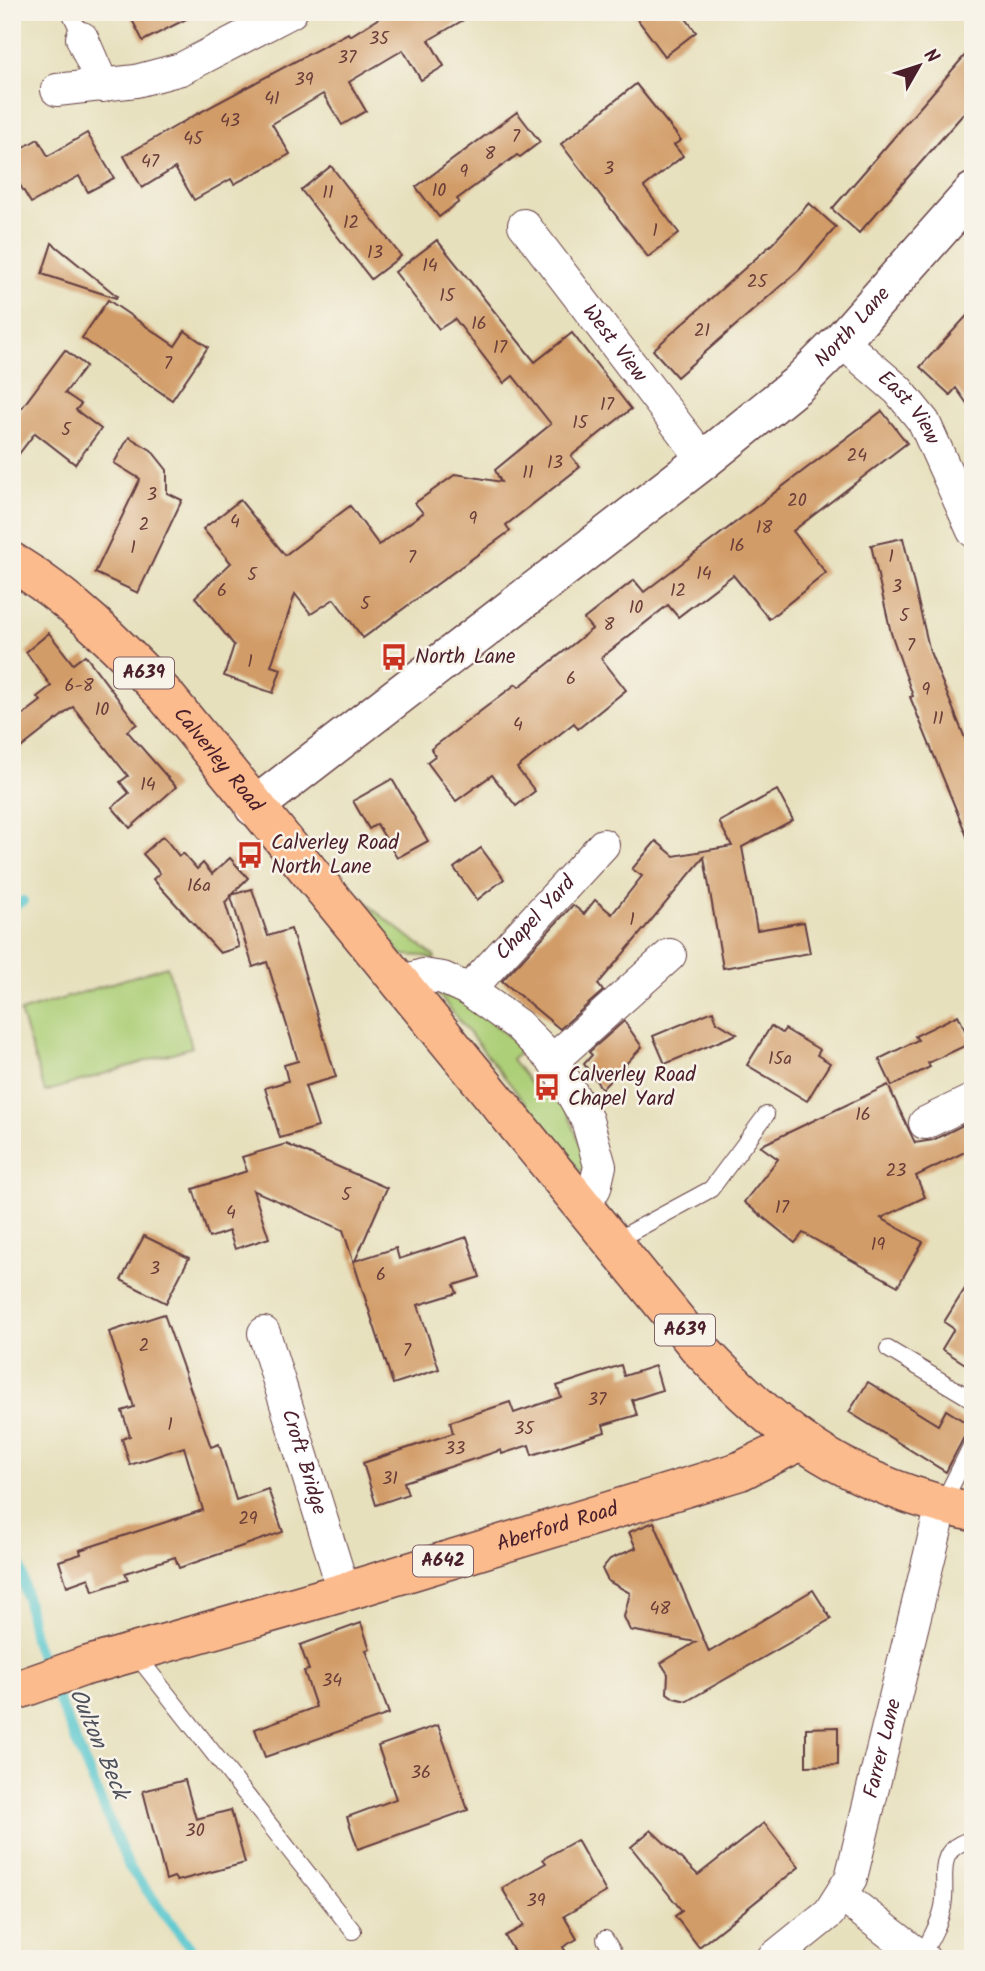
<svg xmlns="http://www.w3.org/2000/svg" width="985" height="1971" font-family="Kalam,sans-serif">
<rect width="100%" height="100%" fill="#f7f3e8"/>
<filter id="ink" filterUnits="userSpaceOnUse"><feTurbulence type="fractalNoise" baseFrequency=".0143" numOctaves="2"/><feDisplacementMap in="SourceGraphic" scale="14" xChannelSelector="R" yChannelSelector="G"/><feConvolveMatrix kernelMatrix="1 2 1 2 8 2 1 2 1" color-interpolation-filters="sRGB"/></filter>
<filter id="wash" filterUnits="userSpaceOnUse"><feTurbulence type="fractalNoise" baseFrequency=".00686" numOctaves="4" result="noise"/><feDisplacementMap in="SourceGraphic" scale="28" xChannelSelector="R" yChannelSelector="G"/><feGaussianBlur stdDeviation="1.57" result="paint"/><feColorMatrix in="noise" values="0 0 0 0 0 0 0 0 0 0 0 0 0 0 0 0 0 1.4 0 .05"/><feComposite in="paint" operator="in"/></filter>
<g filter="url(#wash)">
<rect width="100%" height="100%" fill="#e7e0bd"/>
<!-- green -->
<g fill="#adcf78" stroke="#7c7752" stroke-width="2">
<path d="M360 895 374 910 435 957 434 960 424 956 402 955 355 899Z"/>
<path d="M167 966 192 1047 45 1092 20 1012Z"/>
<path d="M437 990 467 1001 523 1049 512 1059 535 1089 548 1079 562 1098 588 1164 584 1171H580L438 994Z"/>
</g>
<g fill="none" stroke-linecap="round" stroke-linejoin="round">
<!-- stream -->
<g stroke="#5bc8cf" stroke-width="10">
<path d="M12 906 23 901"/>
<path d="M12 1522 35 1643 46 1671"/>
<path d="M52 1685 129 1867 199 1959"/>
</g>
</g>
<g id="blocks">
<!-- building -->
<g fill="#d29c68">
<path d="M128 12H200L143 41Z"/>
<path d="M389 12H477L429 40 444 66 421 80 403 50 349 82 366 111 342 125 323 94 272 124 290 154 269 166 234 184 231 179 194 200 175 168 142 188 124 156 195 115 348 33 350 36Z"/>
<path d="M632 12H681L696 32 665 56Z"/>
<path d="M973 46V103L859 233 832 209Z"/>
<path d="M636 84 681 140 674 145 683 156 644 187 679 233 648 257 561 144Z"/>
<path d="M517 112 540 142 520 157 517 155 457 199 459 202 439 217 416 187Z"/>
<path d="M87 133 114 178 88 192 79 176 31 203 12 172V154L38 139 48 156Z"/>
<path d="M331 166 401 256 371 279 301 190Z"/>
<path d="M809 203 836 227 800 269 677 377 653 350 773 243Z"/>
<path d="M437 240 535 362 572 333 631 409 571 456 580 467 506 525 510 531 363 638 334 599 311 614 295 594 271 666 281 669 273 693 224 676 234 645 195 597 231 563 203 529 240 500 285 555 350 506 379 545 423 513 415 503 456 474 501 482 495 470 551 424 513 376 504 383 455 319 439 329 395 272Z"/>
<path d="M52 243 117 296 116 298 42 274Z"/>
<path d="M108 300 175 346 185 331 208 347 172 400 82 338Z"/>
<path d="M973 309V412L956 388 950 395 920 367Z"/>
<path d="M65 350 86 366 65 393 81 404 76 410 101 429 75 464 35 433 12 463V421Z"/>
<path d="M882 411 907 443 793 531 826 573 769 619 733 575 678 617 668 605 601 658 626 690 578 729 574 723 517 768 535 791 516 806 492 775 456 801 427 762 435 756 431 749 516 684 519 687 592 629 584 619 634 580 644 592Z"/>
<path d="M129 437 151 450 167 470V493L182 500 138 593 95 573 140 479 114 463Z"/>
<path d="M903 538 930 652 973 758V851L910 697 913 696 891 633 871 545Z"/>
<path d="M49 633 73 664 85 655 137 724 127 731 176 787 130 828 112 807 129 793 120 782 128 776 73 707 12 755V723L41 701 37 697 51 686 26 652Z"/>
<path d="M392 779 428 841 397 858 377 824 369 829 353 801Z"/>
<path d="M777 790 793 820 742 847 757 930 804 922 810 953 723 968 704 857 598 984 603 991 560 1029 502 981 573 905 584 914 595 900 612 914 642 876 632 869 656 841 674 856 732 846 719 822Z"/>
<path d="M163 836 179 856 183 853 197 869 203 863 212 874 230 858 248 878 231 895 252 889 268 936 291 929 336 1077 305 1086 318 1127 280 1138 265 1088 288 1081 284 1065 298 1061 267 962 253 967 231 897 225 902 239 947 220 953 153 879 160 873 143 854Z"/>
<path d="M481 848 504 879 477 900 454 868Z"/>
<path d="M713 1011 717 1022 737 1034 665 1064 653 1036Z"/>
<path d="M958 1015 971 1043 928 1063 930 1067 892 1086 879 1059 918 1040 915 1036Z"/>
<path d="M624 1021 642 1047 602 1089 584 1064 592 1055 589 1052Z"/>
<path d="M771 1026 782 1033 785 1029 820 1050 817 1055 830 1063 807 1101 747 1065Z"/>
<path d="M888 1085 915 1143 933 1140 973 1120V1148L916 1176 925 1197 881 1218 923 1242 898 1286 803 1233 795 1243 744 1202 778 1159 760 1146Z"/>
<path d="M286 1144 387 1188 355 1261 396 1248 399 1259 467 1237 480 1277 454 1285 457 1293 418 1305 439 1369 393 1384 343 1230 253 1190 269 1238 235 1249 229 1231 209 1238 193 1189 247 1171 242 1157Z"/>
<path d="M144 1236 189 1258 166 1303 121 1280Z"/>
<path d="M973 1276V1369L942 1349 954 1329 944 1322Z"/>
<path d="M164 1314 211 1447 219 1444 236 1500 268 1489 283 1532 179 1568 175 1557 125 1573 128 1580 93 1591 89 1578 67 1586 59 1561 81 1554 80 1550 203 1510 184 1447 130 1465 122 1439 130 1436 122 1411 134 1407 109 1332Z"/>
<path d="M621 1365 624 1376 655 1366 662 1390 632 1400 637 1415 603 1425 605 1432 532 1455 529 1445 502 1454 501 1450 404 1482 408 1494 376 1505 363 1463 453 1433 450 1422 510 1402 514 1413 561 1397 557 1386Z"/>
<path d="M868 1382 938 1425 946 1410 973 1427 964 1437 946 1472 849 1412Z"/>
<path d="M654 1522 709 1652 813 1590 831 1619 687 1701 674 1698 667 1693 668 1674 661 1663 696 1642 630 1630 624 1617 630 1593 608 1581 602 1569 610 1559 636 1548 629 1532Z"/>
<path d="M361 1623 370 1649 366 1650 389 1714 265 1757 255 1729 316 1707 304 1671 309 1670 300 1645Z"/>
<path d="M438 1725 468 1810 358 1849 347 1817 396 1799 378 1746Z"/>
<path d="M838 1727V1765L806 1766V1728Z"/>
<path d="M185 1780 196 1819 231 1810 245 1863 177 1881 174 1877 166 1880 143 1791Z"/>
<path d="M764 1823 799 1867 699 1947 675 1916 682 1911 631 1847 651 1830 698 1875Z"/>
<path d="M577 1840 606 1892 564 1916 577 1939 563 1947 570 1959H518L505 1936 524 1926 502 1888 546 1863 543 1859Z"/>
</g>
</g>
</g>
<g filter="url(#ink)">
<use href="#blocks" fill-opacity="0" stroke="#623c41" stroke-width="2"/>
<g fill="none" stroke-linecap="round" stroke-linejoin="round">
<defs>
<g id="service">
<path d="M70 12 82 38"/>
<path d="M613 1242 711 1189 766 1115"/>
<path d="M888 1349 973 1400"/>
<path d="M942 1505 973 1442"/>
<path d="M134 1652 353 1931"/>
<path d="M605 1939 617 1959"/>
<path d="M921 1956C929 1942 938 1927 942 1911 951 1881 929 1850 973 1839"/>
</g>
<g id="minor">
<path d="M82 38 103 86"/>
<path d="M57 90 136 81 181 69 291 12"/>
<path id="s1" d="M524 225 704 460"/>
<path id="s2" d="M841 341 898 390 924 422 973 531"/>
<path d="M398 983 423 975 443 978 469 990 518 1025 553 1060 587 1120 600 1166 595 1188 584 1206"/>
<path id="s3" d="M469 990 603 845"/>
<path d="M553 1060 670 955"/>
<path d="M925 1123 973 1100"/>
<path id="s4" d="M264 1333 344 1592"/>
<path d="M842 1896 924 1959"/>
<path id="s5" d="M772 1959 829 1913 851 1878 942 1505"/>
</g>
<g id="tertiary">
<path id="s6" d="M254 807 704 460 798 384 841 341 973 192"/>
</g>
<g id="primary">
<path id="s7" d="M12 562C71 598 118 645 165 695L699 1348C783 1438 850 1485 973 1512"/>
<path id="s8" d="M12 1692 82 1667 344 1592 740 1471 799 1442"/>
</g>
</defs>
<!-- service casing -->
<use href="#service" stroke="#623c41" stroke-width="18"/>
<!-- minor casing -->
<use href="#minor" stroke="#623c41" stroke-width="34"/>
<!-- tertiary casing -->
<use href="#tertiary" stroke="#623c41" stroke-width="41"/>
<!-- primary casing -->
<use href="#primary" stroke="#623c41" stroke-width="41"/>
<!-- service -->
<use href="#service" stroke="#fff" stroke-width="16"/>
<!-- minor -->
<use href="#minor" stroke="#fff" stroke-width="32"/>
<!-- tertiary -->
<use href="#tertiary" stroke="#fff" stroke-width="38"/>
<!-- primary -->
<use href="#primary" stroke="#fbbb8d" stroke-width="38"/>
</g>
</g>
<!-- icons -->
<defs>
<symbol id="bus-bare" viewBox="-9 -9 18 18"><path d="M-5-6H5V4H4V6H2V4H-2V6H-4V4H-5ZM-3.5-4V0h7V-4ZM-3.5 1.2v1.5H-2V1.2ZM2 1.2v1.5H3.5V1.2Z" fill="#c8321e" stroke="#f7f3e8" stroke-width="2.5" paint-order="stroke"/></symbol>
</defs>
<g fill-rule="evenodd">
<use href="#bus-bare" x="375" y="638" width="38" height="38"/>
<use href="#bus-bare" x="231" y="836" width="38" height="38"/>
<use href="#bus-bare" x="528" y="1068" width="38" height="38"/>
</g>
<g text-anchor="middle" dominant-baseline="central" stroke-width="5" stroke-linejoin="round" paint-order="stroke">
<!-- number labels -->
<g font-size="18" fill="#6c3e3a">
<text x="379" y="39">35</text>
<text x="347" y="58">37</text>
<text x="304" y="80">39</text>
<text x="272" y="99">41</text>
<text x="230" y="121">43</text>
<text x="516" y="137">7</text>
<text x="193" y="139">45</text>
<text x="490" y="154">8</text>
<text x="150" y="162">47</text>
<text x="609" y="169">3</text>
<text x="464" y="172">9</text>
<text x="439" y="191">10</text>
<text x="328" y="193">11</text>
<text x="351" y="223">12</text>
<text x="655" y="231">1</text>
<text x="375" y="253">13</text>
<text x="430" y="266">14</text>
<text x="757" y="282">25</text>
<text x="447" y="296">15</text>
<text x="479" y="324">16</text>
<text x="702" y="331">21</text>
<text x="500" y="348">17</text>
<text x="168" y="364">7</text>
<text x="607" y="405">17</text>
<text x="580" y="423">15</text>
<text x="66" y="430">5</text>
<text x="857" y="456">24</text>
<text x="555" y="463">13</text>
<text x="528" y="473">11</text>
<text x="152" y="495">3</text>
<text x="797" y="501">20</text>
<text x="473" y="519">9</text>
<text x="235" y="522">4</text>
<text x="144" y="525">2</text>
<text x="764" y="528">18</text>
<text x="737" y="546">16</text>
<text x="133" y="548">1</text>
<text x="891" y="557">1</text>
<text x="412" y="558">7</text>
<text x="704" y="574">14</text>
<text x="252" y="575">5</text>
<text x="897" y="587">3</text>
<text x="222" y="591">6</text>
<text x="678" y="591">12</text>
<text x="365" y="604">5</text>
<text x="636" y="608">10</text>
<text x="904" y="616">5</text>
<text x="609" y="625">8</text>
<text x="911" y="646">7</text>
<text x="250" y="662">1</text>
<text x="571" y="679">6</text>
<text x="79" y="686">6-8</text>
<text x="926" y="690">9</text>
<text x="102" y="710">10</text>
<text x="938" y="719">11</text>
<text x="518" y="725">4</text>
<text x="148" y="785">14</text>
<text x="199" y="886">16a</text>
<text x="632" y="920">1</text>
<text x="780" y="1059">15a</text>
<text x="863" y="1115">16</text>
<text x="896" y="1171">23</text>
<text x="346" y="1195">5</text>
<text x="782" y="1208">17</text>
<text x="231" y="1213">4</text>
<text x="878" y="1245">19</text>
<text x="155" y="1269">3</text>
<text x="381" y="1275">6</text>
<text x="144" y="1346">2</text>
<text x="407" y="1351">7</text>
<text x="597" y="1400">37</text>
<text x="170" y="1425">1</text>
<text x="524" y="1429">35</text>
<text x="455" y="1449">33</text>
<text x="390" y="1479">31</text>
<text x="248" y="1519">29</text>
<text x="660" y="1609">48</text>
<text x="332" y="1681">34</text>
<text x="421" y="1773">36</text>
<text x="195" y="1831">30</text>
<text x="536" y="1901">39</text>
</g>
<!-- shield labels -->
<g fill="#f7f3e8" stroke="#7e5f64" stroke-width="2">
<rect x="114" y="657.5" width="60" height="31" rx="5"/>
<rect x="655" y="1314.5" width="60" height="31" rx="5"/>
<rect x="413" y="1545.5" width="60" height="31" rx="5"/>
</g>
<g font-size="19" font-weight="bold" fill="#4a1f2b">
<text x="144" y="673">A639</text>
<text x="685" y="1330">A639</text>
<text x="443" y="1561">A642</text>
</g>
<!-- street labels -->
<g font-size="21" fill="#4a1f2b" stroke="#f7f3e8">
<text stroke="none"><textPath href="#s6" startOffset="768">North Lane</textPath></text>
<text stroke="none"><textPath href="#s1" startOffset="149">West View</textPath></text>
<text stroke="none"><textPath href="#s2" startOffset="96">East View</textPath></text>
<text stroke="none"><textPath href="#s7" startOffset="287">Calverley Road</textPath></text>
<text stroke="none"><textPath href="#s3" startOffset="98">Chapel Yard</textPath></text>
<text stroke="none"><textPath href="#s4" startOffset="135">Croft Bridge</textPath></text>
<text stroke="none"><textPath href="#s8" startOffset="570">Aberford Road</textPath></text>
<text stroke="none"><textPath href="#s5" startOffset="248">Farrer Lane</textPath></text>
</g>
<!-- poi labels -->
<g font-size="21" fill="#4a1f2b" stroke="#f7f3e8" text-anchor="start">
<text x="415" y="657">North Lane</text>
<text x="271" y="843">Calverley Road<tspan x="271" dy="24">North Lane</tspan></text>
<text x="568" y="1075">Calverley Road<tspan x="568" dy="24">Chapel Yard</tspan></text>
</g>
<!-- water labels -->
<g font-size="23" font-style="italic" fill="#4f525c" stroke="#f7f3e8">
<text transform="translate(98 1744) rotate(67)">Oulton Beck</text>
</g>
</g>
<!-- margin -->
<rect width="985" height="1971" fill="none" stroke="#f7f3e8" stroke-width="42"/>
<!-- north arrow -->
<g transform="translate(919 66) rotate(51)" stroke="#f7f3e8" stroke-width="5" paint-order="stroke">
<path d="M0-5L12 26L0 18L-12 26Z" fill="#4a1f2b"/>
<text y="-10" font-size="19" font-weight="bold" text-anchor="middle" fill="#4a1f2b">N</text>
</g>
</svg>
